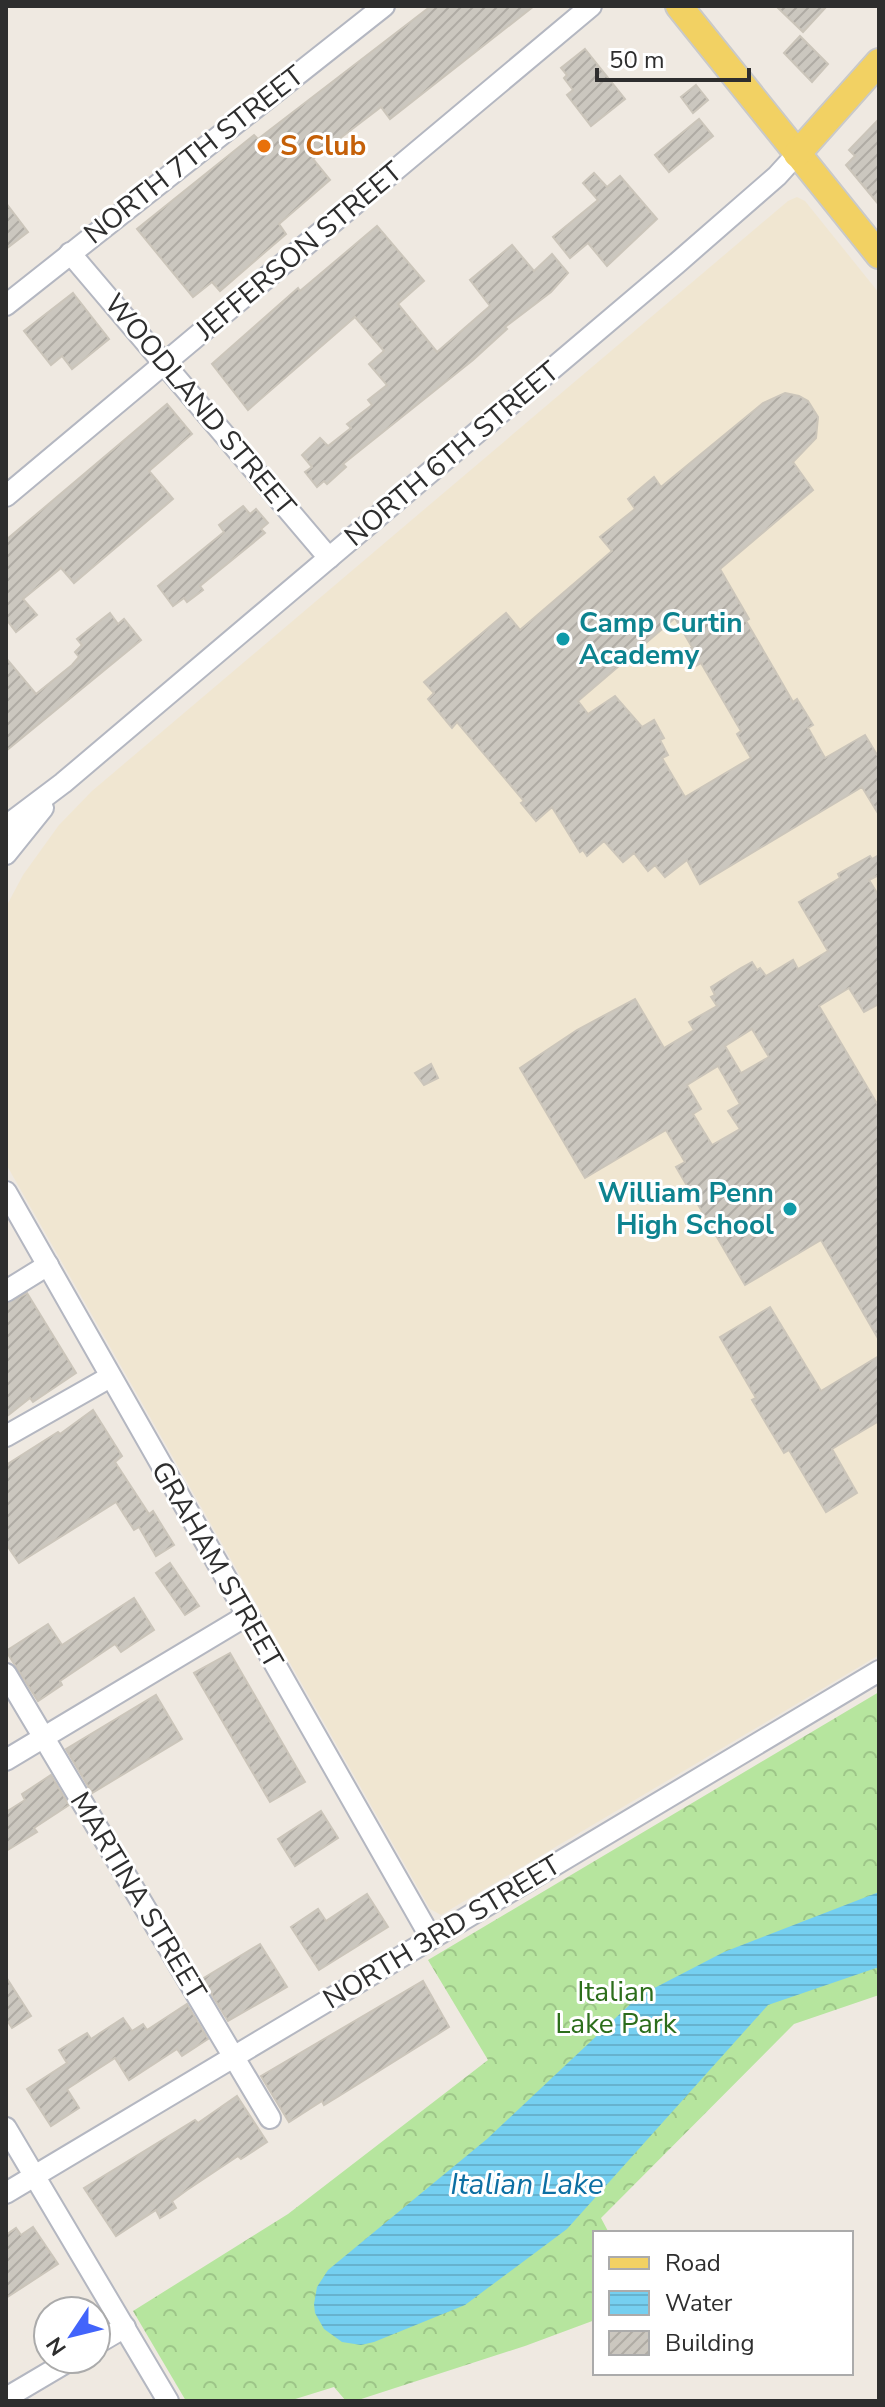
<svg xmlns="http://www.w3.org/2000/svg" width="885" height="2407" font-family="'Nunito Sans',sans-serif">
<defs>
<pattern id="forest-crowns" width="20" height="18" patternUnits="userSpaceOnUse" patternTransform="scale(2)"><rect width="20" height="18" fill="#b6e59e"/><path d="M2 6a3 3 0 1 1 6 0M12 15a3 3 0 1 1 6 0" fill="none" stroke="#9dc588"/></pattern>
<pattern id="water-rules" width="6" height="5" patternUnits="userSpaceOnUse" patternTransform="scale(2)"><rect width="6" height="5" fill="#75cff0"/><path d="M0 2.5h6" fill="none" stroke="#66b2ce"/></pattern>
<pattern id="building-hatch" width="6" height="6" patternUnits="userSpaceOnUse" patternTransform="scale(2)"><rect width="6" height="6" fill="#cbc7bf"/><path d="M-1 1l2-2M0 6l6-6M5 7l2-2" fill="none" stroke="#afaba4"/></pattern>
</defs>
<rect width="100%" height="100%" fill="#efe9e1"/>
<!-- education -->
<path fill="#f0e6d1" d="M797 197 805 201 879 293V1655L441 1915 430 1909 6 1164V907L23 875 59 825 92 791 788 201Z"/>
<!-- forest -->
<path fill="url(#forest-crowns)" d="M879 1692V1995L794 2024 601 2218 609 2233H595V2320L525 2346 355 2401H346L334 2387 289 2401H186L133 2311 288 2214 488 2060 428 1960Z"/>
<!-- water -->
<path fill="url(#water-rules)" d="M879 1892V1967L768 2005 567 2229 465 2305 374 2342 361 2345 342 2342 324 2329 315 2313 314 2304 317 2287 328 2270 487 2139 639 1996 724 1952Z"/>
<!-- building -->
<g fill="url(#building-hatch)" stroke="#cbc5ba" stroke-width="2" fill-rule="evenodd">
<path d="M431 6H534L390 119 381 107 313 159 330 180 279 224 286 234 220 291 212 282 193 297 137 229 254 135 258 139Z"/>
<path d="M776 6H827L803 32Z"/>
<path d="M800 36 828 64 812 82 784 53Z"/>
<path d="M585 49 625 99 591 126 567 95 573 90 564 78 567 75 561 68Z"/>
<path d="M696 85 708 100 693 113 681 97Z"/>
<path d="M699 119 713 136 669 172 655 155Z"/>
<path d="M879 119V205L846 165 855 156 849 150Z"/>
<path d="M594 173 607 187 620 176 657 219 607 266 588 243 570 258 553 237 598 200 583 183Z"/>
<path d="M6 203 28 232 6 249Z"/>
<path d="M377 226 424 281 398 304 437 352 490 306 470 280 512 245 534 271 552 254 568 273 551 292 505 327 507 329 473 360 343 464 346 467 327 484 324 481 317 487 305 472 312 467 302 455 320 438 328 446 351 428 347 424 372 405 368 400 387 385 369 364 384 351 355 317 248 410 212 364 298 288 300 291Z"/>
<path d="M73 293 109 339 72 369 62 356 51 365 24 331Z"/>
<path d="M785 393 799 396 808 401 818 417 816 438 793 462 813 490 720 569 749 619 746 621 774 669 793 702 797 699 813 725 808 728 825 758 865 735 879 758V815L862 787 700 884 687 860 665 877 655 865 648 871 634 853 623 862 604 841 587 856 583 850 580 852 552 807 536 821 521 803 524 801 457 722 452 728 428 699 434 693 424 682 506 613 520 630 612 551 600 537 635 509 628 499 654 477 661 487 763 403ZM675 618 692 647 687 651 696 666 701 663 741 731 737 734 751 758 685 797 662 758 668 755 660 740 664 738 654 720 642 727 615 696 588 714 578 701Z"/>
<path d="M167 404 192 434 149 471 173 499 74 583 61 568 23 599 37 615 16 632 6 619V540Z"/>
<path d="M243 506 250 514 256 509 268 523 261 529 265 533 200 586 203 590 187 602 184 598 173 606 158 586 224 532 219 525Z"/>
<path d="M110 613 118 624 124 619 141 640 6 751V658L36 694 72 665 79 657 75 652 82 645 77 639Z"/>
<path d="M879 855V875L869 880 879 896V1004L864 1012 849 988 819 1006 879 1107V1340L821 1240 745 1285 676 1167 685 1162 666 1130 585 1178 520 1068 577 1030 635 999 664 1048 694 1030 689 1022 717 1006 711 997 715 995 711 987 741 968 752 962 757 970 760 968 766 976 793 960 798 969 828 951 799 902 840 878 838 874 870 856 872 859ZM752 1029 769 1057 741 1073 725 1046ZM718 1066 740 1104 728 1111 740 1129 712 1145 693 1114 701 1109 687 1085Z"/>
<path d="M431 1064 438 1078 424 1085 415 1073Z"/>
<path d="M27 1293 76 1373 33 1402 30 1398 6 1417V1304Z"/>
<path d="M770 1307 821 1391 879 1356V1421L832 1449 857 1493 826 1512 789 1450 784 1453 752 1400 756 1398 720 1337Z"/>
<path d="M93 1410 122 1456 115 1462 149 1514 153 1511 174 1545 156 1556 139 1527 134 1530 116 1502 19 1563 6 1544V1465L58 1432 60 1434Z"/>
<path d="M170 1563 199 1606 185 1615 156 1573Z"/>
<path d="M134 1598 154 1630 121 1652 115 1644 60 1681 62 1685 38 1701 6 1651 48 1624 62 1645Z"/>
<path d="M230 1653 305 1782 270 1802 194 1673Z"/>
<path d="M156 1695 182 1739 92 1793 66 1749Z"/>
<path d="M51 1775 69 1805 34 1828 37 1832 6 1851V1812L25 1800 22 1794Z"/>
<path d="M321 1811 338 1838 295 1866 278 1839Z"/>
<path d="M367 1894 388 1927 319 1970 291 1927 318 1909 326 1921Z"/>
<path d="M260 1944 287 1987 228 2021 202 1979Z"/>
<path d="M6 1977 31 2016 12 2028 6 2019Z"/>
<path d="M423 1981 449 2027 339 2096 324 2105 322 2101 289 2122 261 2076Z"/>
<path d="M187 2004 208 2039 182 2056 177 2049 129 2080 115 2058 67 2089 79 2108 51 2126 27 2089 67 2063 59 2050 87 2033 91 2039 123 2018 132 2031 143 2024 147 2030Z"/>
<path d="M237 2096 267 2142 241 2159 238 2156 187 2190 172 2201 176 2208 160 2218 156 2210 116 2236 84 2188 195 2120 198 2123Z"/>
<path d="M33 2227 58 2264 6 2298V2235L16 2228 21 2235Z"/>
</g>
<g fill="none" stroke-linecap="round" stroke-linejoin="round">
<defs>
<g id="minor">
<path d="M70 253 329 558"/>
<path d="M6 305 384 6"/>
<path d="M6 496 591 6"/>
<path d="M6 826 63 783 676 264 777 176 797 154"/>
<path d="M6 854 43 808"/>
<path d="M6 1192 431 1938"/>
<path d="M6 1291 48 1265"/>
<path d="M6 1436 110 1377"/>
<path d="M6 1674 270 2118"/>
<path d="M6 1760 246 1616"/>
<path d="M6 2128 168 2401"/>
<path d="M6 2193 879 1671"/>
<path d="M96 2344 125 2327"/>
<path d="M6 2398 72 2359"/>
</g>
<g id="major">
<path d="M679 6 879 255"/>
<path d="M797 154 879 62"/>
</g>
</defs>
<!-- minor casing -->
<use href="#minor" stroke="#b4b7c1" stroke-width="24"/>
<!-- major casing -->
<use href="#major" stroke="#c9c9c9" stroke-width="30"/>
<!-- minor -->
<use href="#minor" stroke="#fff" stroke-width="20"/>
<!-- major -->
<use href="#major" stroke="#f2d163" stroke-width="26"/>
</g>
<!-- markers -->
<circle fill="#e8710a" stroke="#fff" stroke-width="3" cx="264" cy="146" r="8"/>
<g fill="#0f9aa8" stroke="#fff" stroke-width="3">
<circle cx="563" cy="639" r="8"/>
<circle cx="790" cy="1209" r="8"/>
</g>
<g text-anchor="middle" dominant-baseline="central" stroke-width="6" stroke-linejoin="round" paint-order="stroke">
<!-- food labels -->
<g font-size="28" font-weight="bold" fill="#c56008" stroke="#fff" text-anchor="start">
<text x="280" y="146">S Club</text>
</g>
<!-- street labels -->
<g font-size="28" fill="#2e2e2e" stroke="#fff">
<text transform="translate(194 155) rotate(-38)">NORTH 7TH STREET</text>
<text transform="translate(299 251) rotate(-40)">JEFFERSON STREET</text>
<text transform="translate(200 405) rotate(50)">WOODLAND STREET</text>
<text transform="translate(452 454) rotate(-40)">NORTH 6TH STREET</text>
<text transform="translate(217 1565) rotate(60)">GRAHAM STREET</text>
<text transform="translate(138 1896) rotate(59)">MARTINA STREET</text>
<text transform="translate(442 1932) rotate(-31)">NORTH 3RD STREET</text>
</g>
<!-- culture labels -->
<g font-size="28" font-weight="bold" fill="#0d838f" stroke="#fff" text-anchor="start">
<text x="579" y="623">Camp Curtin<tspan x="579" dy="32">Academy</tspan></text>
<text x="774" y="1193" text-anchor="end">William Penn<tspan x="774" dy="32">High School</tspan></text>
</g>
<!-- park labels -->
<g font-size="28" fill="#2c6e1b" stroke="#fff">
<text x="616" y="1992">Italian<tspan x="616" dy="32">Lake Park</tspan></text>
</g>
<!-- water labels -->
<g font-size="30" font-style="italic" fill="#0d6fa3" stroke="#fff">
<text x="527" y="2184">Italian Lake</text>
</g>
</g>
<!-- border -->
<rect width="885" height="2407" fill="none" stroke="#2e2e2e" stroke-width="16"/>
<!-- legend -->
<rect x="593" y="2231" width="260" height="144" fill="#ffffff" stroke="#ababab" stroke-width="2"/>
<rect x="609" y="2257" width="40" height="12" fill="#f2d163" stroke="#ababab" stroke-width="2"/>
<text x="665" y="2271" font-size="24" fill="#2e2e2e">Road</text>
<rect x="609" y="2291" width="40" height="24" fill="url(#water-rules)" stroke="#ababab" stroke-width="2"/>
<text x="665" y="2311" font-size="24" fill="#2e2e2e">Water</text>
<rect x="609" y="2331" width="40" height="24" fill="url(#building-hatch)" stroke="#ababab" stroke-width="2"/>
<text x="665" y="2351" font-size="24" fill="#2e2e2e">Building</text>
<!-- north arrow -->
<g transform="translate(72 2335) rotate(235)"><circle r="38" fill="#ffffff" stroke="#ababab" stroke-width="2"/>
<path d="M0-6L14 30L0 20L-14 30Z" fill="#4264fb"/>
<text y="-12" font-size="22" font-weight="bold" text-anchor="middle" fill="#2e2e2e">N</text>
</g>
<!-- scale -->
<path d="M597 68v12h152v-12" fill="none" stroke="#2e2e2e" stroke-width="4"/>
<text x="609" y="68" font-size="24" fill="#2e2e2e" stroke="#ffffff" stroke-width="6" paint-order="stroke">50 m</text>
</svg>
